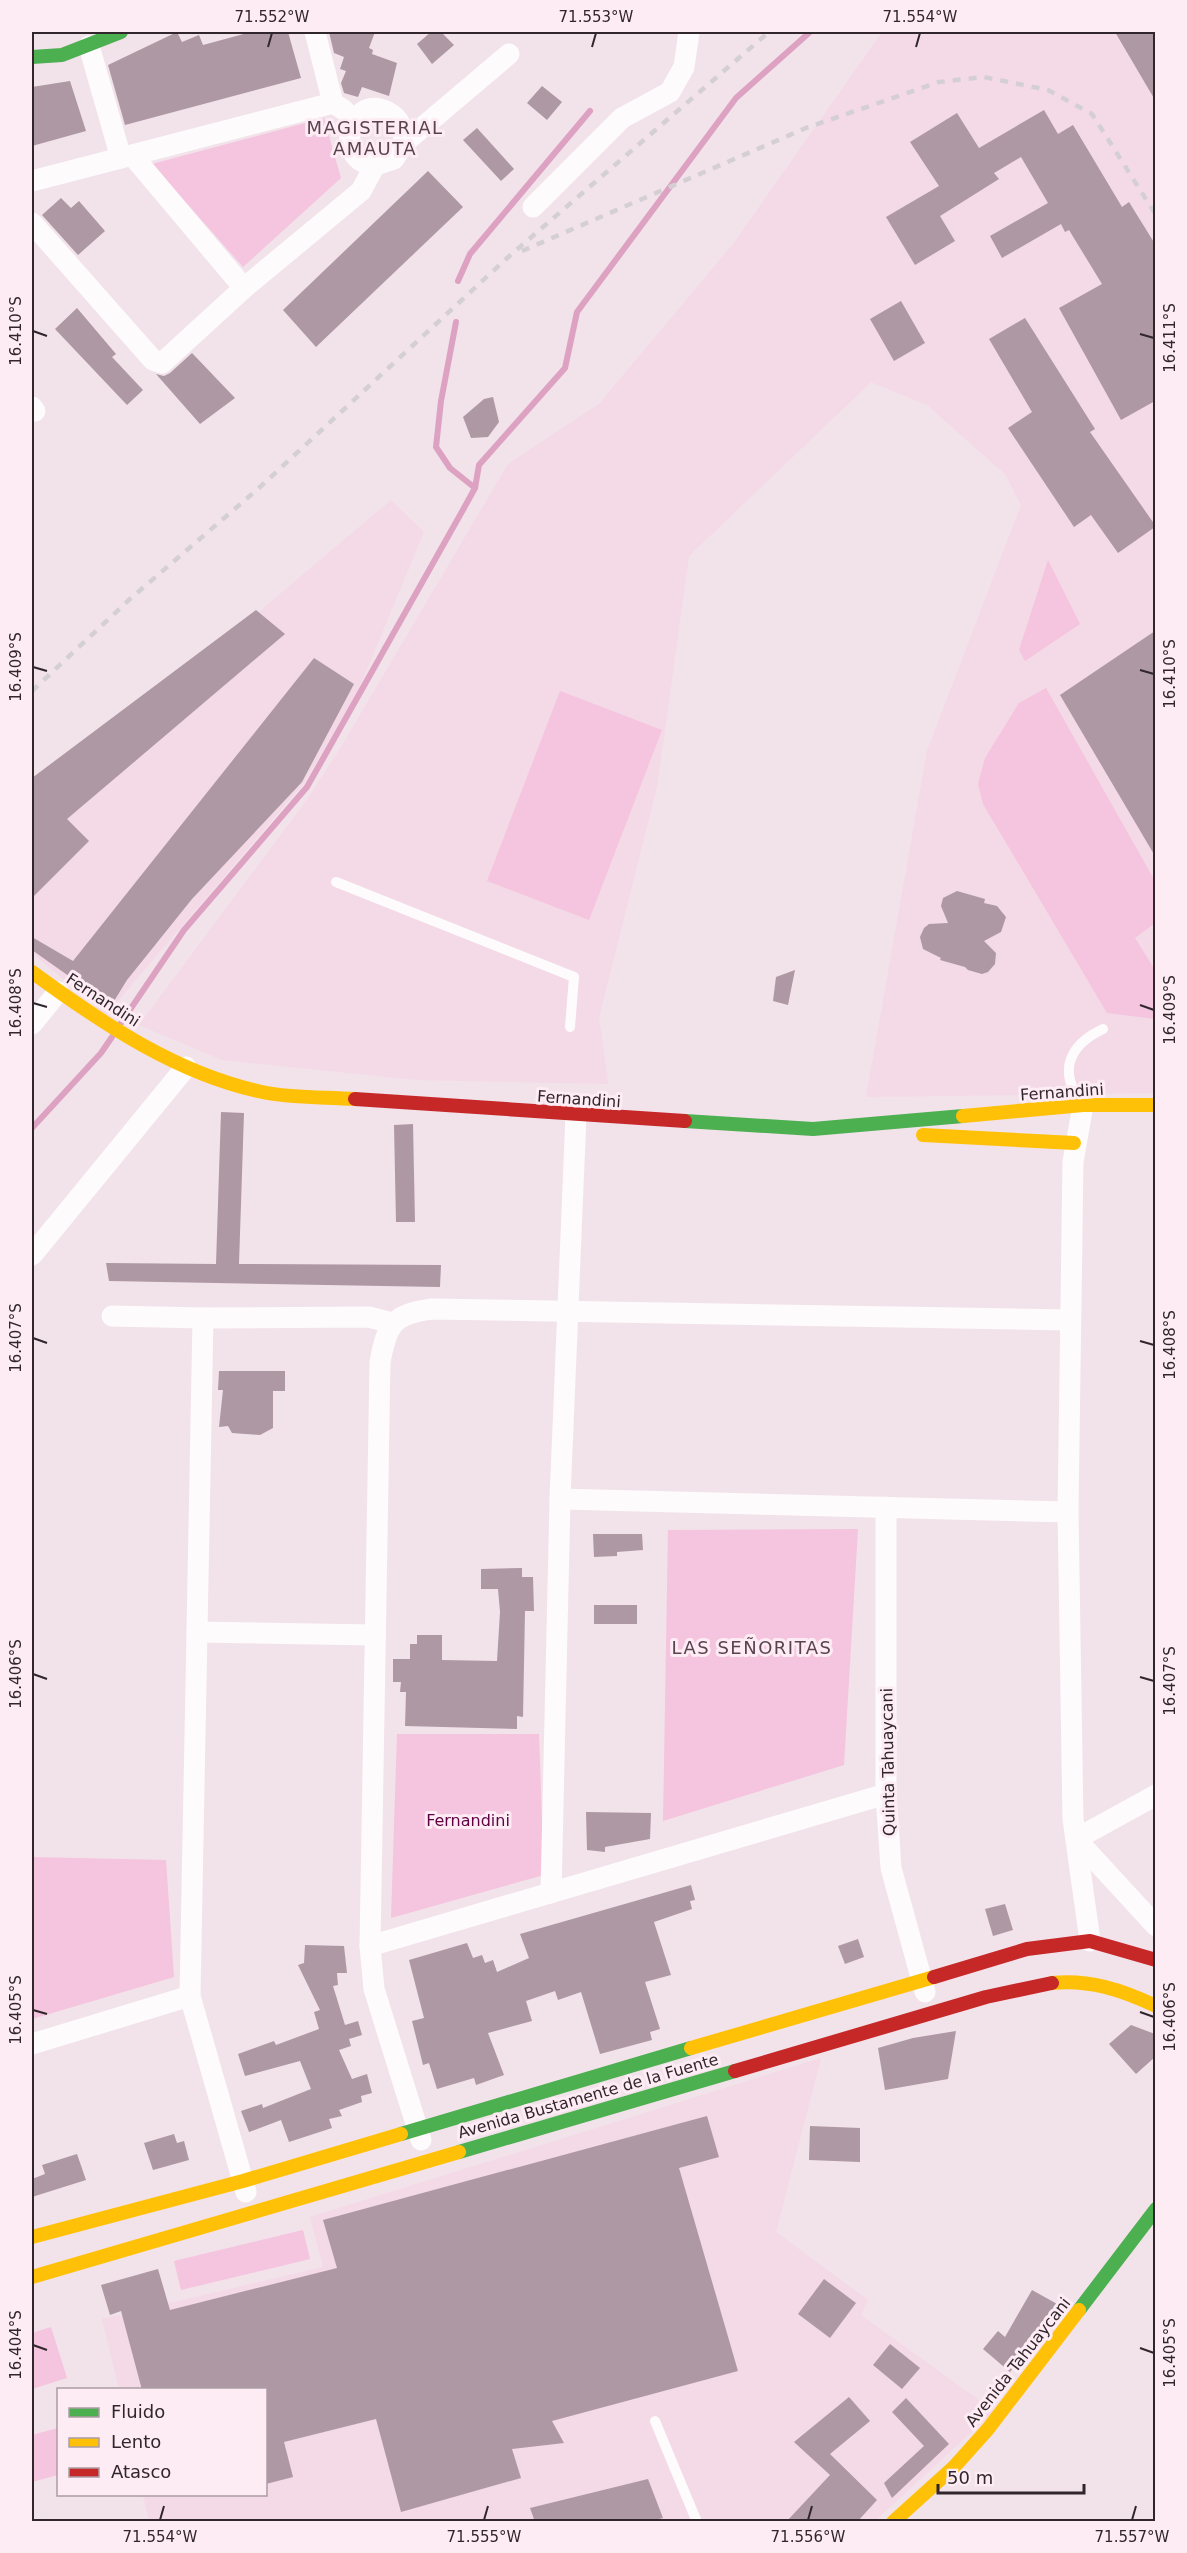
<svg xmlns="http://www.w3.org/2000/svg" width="1187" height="2553" font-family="'DejaVu Sans',sans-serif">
<rect width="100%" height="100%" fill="#f2e2ea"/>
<!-- built -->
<g fill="#f4d9e7">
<path d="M882 32H1155V1093L866 1097 927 751 1021 505 1005 474 927 405 871 382 689 556 657 787 599 1017 608 1084 416 1080 222 1060 139 1025 303 805 338 752 508 464 599 404 733 244Z"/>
<path d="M391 500 424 532 358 691 304 783 106 1015 32 953V804Z"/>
<path d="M821 2058 776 2232 868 2300 861 2315 994 2411 875 2521H149L143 2495 266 2494V2390L119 2389 102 2319 323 2267 310 2217Z"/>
</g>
<!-- green -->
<g fill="#f5c4de">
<path d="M324 118 341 178 243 267 152 164Z"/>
<path d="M1048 560 1080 624 1025 661 1019 650Z"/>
<path d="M1046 688 1155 881V923L1135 938 1155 970V1019L1107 1013 983 804 978 784 985 758 1019 703Z"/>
<path d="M560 691 662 730 589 920 487 881Z"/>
<path d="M858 1529 844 1765 663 1821 668 1530Z"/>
<path d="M397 1734H539L544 1875 391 1918Z"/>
<path d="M32 1857 166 1860 174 1977 32 2019Z"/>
<path d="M303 2230 310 2259 181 2290 174 2261Z"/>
<path d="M51 2327 67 2378 32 2389V2333Z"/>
<path d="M58 2428V2475L32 2482V2435Z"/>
</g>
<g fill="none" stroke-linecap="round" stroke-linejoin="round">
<!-- stream -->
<g stroke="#dda2c2" stroke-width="6">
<path d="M458 281 470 254 590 111"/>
<path d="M456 322 441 401 436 447 450 468 475 488"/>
<path d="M121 1023 184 930 307 787 464 508 475 488 479 465 565 368 577 312 736 98 810 32"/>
<path d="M32 1128 101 1053 112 1037"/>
</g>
</g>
<!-- building -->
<g fill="#ad98a4">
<path d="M177 32 182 42 199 35 203 45 251 32H288L301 78 125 125 108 65Z"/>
<path d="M329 32H375L369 48 373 50 372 54 397 63 389 96 362 87 358 97 344 93 341 83 346 71 340 69 344 57 334 53Z"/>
<path d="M431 32H441L454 45 432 64 417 44Z"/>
<path d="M1115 32H1155V100Z"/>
<path d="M70 81 86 131 32 146V87Z"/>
<path d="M542 86 562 102 547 120 527 103Z"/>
<path d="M1044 110 1058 134 1073 125 1122 207 1129 202 1155 244V401L1121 420 1059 308 1102 284 1069 230 1065 232 1061 224 1002 258 990 236 1048 203 1021 157 994 173 999 179 940 216 955 241 915 265 886 217 939 186 910 142 957 113 979 148Z"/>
<path d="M477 128 514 169 501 181 463 140Z"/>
<path d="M428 171 463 207 316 347 283 310Z"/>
<path d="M61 198 71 208 79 201 105 231 78 255 42 215Z"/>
<path d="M901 301 925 343 894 361 870 319Z"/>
<path d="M77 308 116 354 112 357 143 390 127 405 55 329Z"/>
<path d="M1025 318 1095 429 1090 432 1155 525V527L1118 553 1091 515 1074 527 1008 428 1032 412 989 339Z"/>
<path d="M192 353 235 398 200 424 156 374 164 376 170 373Z"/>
<path d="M493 397 499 422 488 437 471 438 463 417 484 399Z"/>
<path d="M256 610 285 634 67 819 89 841 32 898V778Z"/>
<path d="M1155 631V856L1060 695Z"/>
<path d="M314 658 354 684 302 782 192 899 127 980 111 1006 32 950V937L73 961Z"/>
<path d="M957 891 985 899 984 903 997 906 1006 917 1001 932 984 941 996 953 995 964 988 972 982 974 968 970 965 967 940 960 941 958 923 949 920 937 924 928 929 924 948 923 941 906 943 898Z"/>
<path d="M795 970 788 1005 773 1001 776 977Z"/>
<path d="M221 1112 244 1113 239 1264 441 1265 440 1287 109 1281 106 1263 216 1264Z"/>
<path d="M413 1124 415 1222H396L394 1125Z"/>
<path d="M219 1371H285V1391H273V1428L260 1435 232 1433 228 1426 219 1427 223 1390H218Z"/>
<path d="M593 1534H642L643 1550 617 1552V1556L594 1557Z"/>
<path d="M522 1568V1577H533L534 1611H525L523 1717 517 1716V1729L405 1726 406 1692H400L401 1682H393V1659H410V1644H417V1635H442V1660L497 1661 500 1612 498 1589H481V1569Z"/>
<rect x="594" y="1605" width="43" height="19"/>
<path d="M586 1812 651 1813 650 1839 605 1847V1852L587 1850Z"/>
<path d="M691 1885 695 1900 690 1901 692 1909 654 1922 671 1975 645 1982 660 2029 650 2032 652 2040 600 2054 581 1992 558 2000 555 1991 526 2001 532 2021 488 2033 504 2075 476 2085 474 2078 437 2089 429 2063 423 2065 412 2021 424 2018 409 1960 467 1943 473 1958 482 1955 485 1963 493 1960 497 1972 529 1958 520 1934Z"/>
<path d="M1005 1904 1013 1930 993 1936 985 1909Z"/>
<path d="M858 1939 864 1957 845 1964 838 1946Z"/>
<path d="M305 1945 344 1946 347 1973H337L338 1985 333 1986 345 2025 358 2021 362 2035 349 2039 351 2046 339 2050 352 2079 367 2074 372 2093 361 2096 362 2102 339 2110 342 2116 329 2119 332 2128 289 2142 281 2120 249 2132 241 2111 262 2104 263 2108 311 2089 300 2061 245 2076 238 2054 274 2041 276 2045 319 2029 314 2012 320 2010 298 1965 304 1963Z"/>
<path d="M1131 2025 1155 2034V2057L1136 2074 1109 2044Z"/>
<path d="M956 2031 948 2079 885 2090 878 2048 913 2038Z"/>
<path d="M707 2116 719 2157 679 2168 738 2371 552 2421 564 2443 512 2449 521 2478 401 2512 376 2419 284 2442 293 2477 266 2484V2390H142L121 2311 110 2315 101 2285 158 2269 170 2310 337 2268 323 2220Z"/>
<path d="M810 2126 860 2128V2162L809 2160Z"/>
<path d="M174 2134 177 2143 184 2141 189 2160 153 2170 144 2143Z"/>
<path d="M77 2154 86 2180 32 2197V2179L45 2174 42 2165Z"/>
<path d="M824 2279 856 2303 830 2338 798 2314Z"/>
<path d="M1032 2290 1059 2305 1010 2372 983 2349 998 2331 1005 2337Z"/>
<path d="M890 2344 920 2368 902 2389 873 2365Z"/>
<path d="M849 2397 870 2421 830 2454 877 2500 857 2522H786L830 2475 794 2442Z"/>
<path d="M906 2398 949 2444 892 2498 884 2483 924 2446 892 2412Z"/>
<path d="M648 2479 663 2518 646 2522H535L530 2508Z"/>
</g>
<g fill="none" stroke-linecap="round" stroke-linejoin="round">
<!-- lane -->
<g stroke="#fdfbfc" stroke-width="10">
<path d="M336 882 574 977 570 1027"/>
<path d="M1081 1102C1058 1071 1069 1045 1103 1029"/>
<path d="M655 2421 697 2522"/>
</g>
<!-- street -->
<g stroke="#fdfbfc" stroke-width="21">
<path d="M315 32 333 103 344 110"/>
<path d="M89 46 121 158"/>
<path d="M404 143C403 129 401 119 388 112 347 91 333 166 376 164 381 164 388 161 394 159L404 143 509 54"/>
<path d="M132 155 244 288"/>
<path d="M32 181 333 103"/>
<path d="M533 207 622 118 670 92 684 67 689 32"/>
<path d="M32 223 153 360 162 363 244 288 361 191 375 165"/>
<path d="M32 407 35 411"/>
<path d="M32 1024 58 992"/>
<path d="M1083 1105 1073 1162 1068 1512 1073 1819 1090 1941"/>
<path d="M32 1255 186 1067"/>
<path d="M112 1316 203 1318 369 1317 392 1323"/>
<path d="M203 1318 190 1996 246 2192"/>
<path d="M560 1499 1068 1512"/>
<path d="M886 1507V1794L891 1868 925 1992"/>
<path d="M197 1632 375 1635"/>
<path d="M1076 1839 1156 1926"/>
<path d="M1076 1839 1156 1795"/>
<path d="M551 1893 560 1499 576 1115"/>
<path d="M370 1946 886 1794"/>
<path d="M32 2044 190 1996"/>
<path d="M421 2140 374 1989 370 1946 380 1362C387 1324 393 1314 432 1309L1070 1320"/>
</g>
<!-- fast -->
<g stroke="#4caf50" stroke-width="14">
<path d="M32 57 62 55 121 32"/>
<path d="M685 1121 813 1129 963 1116"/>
<path d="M401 2134 691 2048"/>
<path d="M459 2152 735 2071"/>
<path d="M1079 2310 1156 2209"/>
</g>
<!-- slow -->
<g stroke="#ffc107" stroke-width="14">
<path d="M32 972C103 1024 180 1076 267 1093 295 1098 326 1097 355 1099"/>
<path d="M963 1116 1083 1105H1156"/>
<path d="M923 1135 1074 1143"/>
<path d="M1052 1983C1089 1979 1122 1990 1156 2006"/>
<path d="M691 2048 934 1977"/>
<path d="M32 2237 243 2181 401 2134"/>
<path d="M32 2277 459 2152"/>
<path d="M893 2522 954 2467 988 2429 1079 2310"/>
</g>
<!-- jam -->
<g stroke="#c62828" stroke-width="14">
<path d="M355 1099 685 1121"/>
<path d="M934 1977 1027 1949 1090 1941 1156 1960"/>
<path d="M735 2071 986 1997 1052 1983"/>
</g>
<!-- rail -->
<g stroke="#d4cfd2" stroke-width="4.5" stroke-dasharray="8 8" stroke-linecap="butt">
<path d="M522 251 806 128 939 82 984 77 1048 90 1092 114 1156 215"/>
<path d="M32 691 130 599 259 488 506 259 769 32"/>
</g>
</g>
<!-- ticks -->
<path fill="none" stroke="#30262b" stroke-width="2" d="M268 47 272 33M592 47 596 33M916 47 920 33M33 331 47 336M1140 334 1154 338M33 667 47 671M1140 670 1154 674M33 1003 47 1007M1140 1005 1154 1010M33 1338 47 1343M1140 1341 1154 1345M33 1674 47 1679M1140 1677 1154 1681M33 2010 47 2014M1140 2012 1154 2017M33 2345 47 2350M1140 2348 1154 2353M160 2520 164 2506M484 2520 488 2506M808 2520 812 2506M1132 2520 1136 2506"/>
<g text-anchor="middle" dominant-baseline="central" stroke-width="6" stroke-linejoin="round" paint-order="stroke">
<!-- street labels -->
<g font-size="16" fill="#30262b" stroke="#feecf5">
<text transform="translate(103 1000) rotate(33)">Fernandini</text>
<text transform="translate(1062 1092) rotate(-4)">Fernandini</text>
<text transform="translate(579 1099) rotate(4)">Fernandini</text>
<text transform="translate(888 1762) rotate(-91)">Quinta Tahuaycani</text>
<text transform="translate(588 2096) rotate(-16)">Avenida Bustamente de la Fuente</text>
<text transform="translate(1018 2362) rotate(-52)">Avenida Tahuaycani</text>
</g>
<!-- park labels -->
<g font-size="16" fill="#600143" stroke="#feecf5">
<text x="468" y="1820">Fernandini</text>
</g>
<!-- neighbourhood labels -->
<g font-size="18" letter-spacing="1.5" fill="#5a434f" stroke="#feecf5">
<text x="375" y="127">MAGISTERIAL<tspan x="375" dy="21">AMAUTA</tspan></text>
<text x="752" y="1647">LAS SEÑORITAS</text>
</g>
</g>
<!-- border -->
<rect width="1187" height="2553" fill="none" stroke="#feecf5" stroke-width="66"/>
<!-- legend -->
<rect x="57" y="2388" width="210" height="108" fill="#feecf5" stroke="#ac9da4" stroke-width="1.5"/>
<rect x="69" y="2408" width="30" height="9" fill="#4caf50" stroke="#ac9da4" stroke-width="1.5"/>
<text x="111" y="2418" font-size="18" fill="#30262b">Fluido</text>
<rect x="69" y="2438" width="30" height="9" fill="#ffc107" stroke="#ac9da4" stroke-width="1.5"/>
<text x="111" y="2448" font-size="18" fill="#30262b">Lento</text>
<rect x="69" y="2468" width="30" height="9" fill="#c62828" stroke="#ac9da4" stroke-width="1.5"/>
<text x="111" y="2478" font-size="18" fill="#30262b">Atasco</text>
<!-- scale -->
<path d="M938 2484v9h146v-9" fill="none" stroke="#30262b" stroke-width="3"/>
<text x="947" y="2484" font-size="18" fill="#30262b" stroke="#feecf5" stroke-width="4.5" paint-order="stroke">50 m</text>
<rect x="33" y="33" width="1121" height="2487" fill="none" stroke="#30262b" stroke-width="2"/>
<g font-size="15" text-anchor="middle" fill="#30262b">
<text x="272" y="22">71.552°W</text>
<text x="596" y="22">71.553°W</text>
<text x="920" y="22">71.554°W</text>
<text transform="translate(16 331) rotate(-90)" y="5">16.410°S</text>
<text transform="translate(1170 338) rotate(-90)" y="5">16.411°S</text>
<text transform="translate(16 667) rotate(-90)" y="5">16.409°S</text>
<text transform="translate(1170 674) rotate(-90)" y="5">16.410°S</text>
<text transform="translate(16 1003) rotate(-90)" y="5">16.408°S</text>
<text transform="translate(1170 1010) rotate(-90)" y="5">16.409°S</text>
<text transform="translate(16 1338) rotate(-90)" y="5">16.407°S</text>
<text transform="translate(1170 1345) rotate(-90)" y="5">16.408°S</text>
<text transform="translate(16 1674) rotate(-90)" y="5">16.406°S</text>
<text transform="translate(1170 1681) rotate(-90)" y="5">16.407°S</text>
<text transform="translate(16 2010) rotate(-90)" y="5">16.405°S</text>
<text transform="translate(1170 2017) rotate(-90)" y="5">16.406°S</text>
<text transform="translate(16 2345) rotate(-90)" y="5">16.404°S</text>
<text transform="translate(1170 2353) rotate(-90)" y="5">16.405°S</text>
<text x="160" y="2542">71.554°W</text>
<text x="484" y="2542">71.555°W</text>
<text x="808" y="2542">71.556°W</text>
<text x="1132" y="2542">71.557°W</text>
</g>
</svg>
